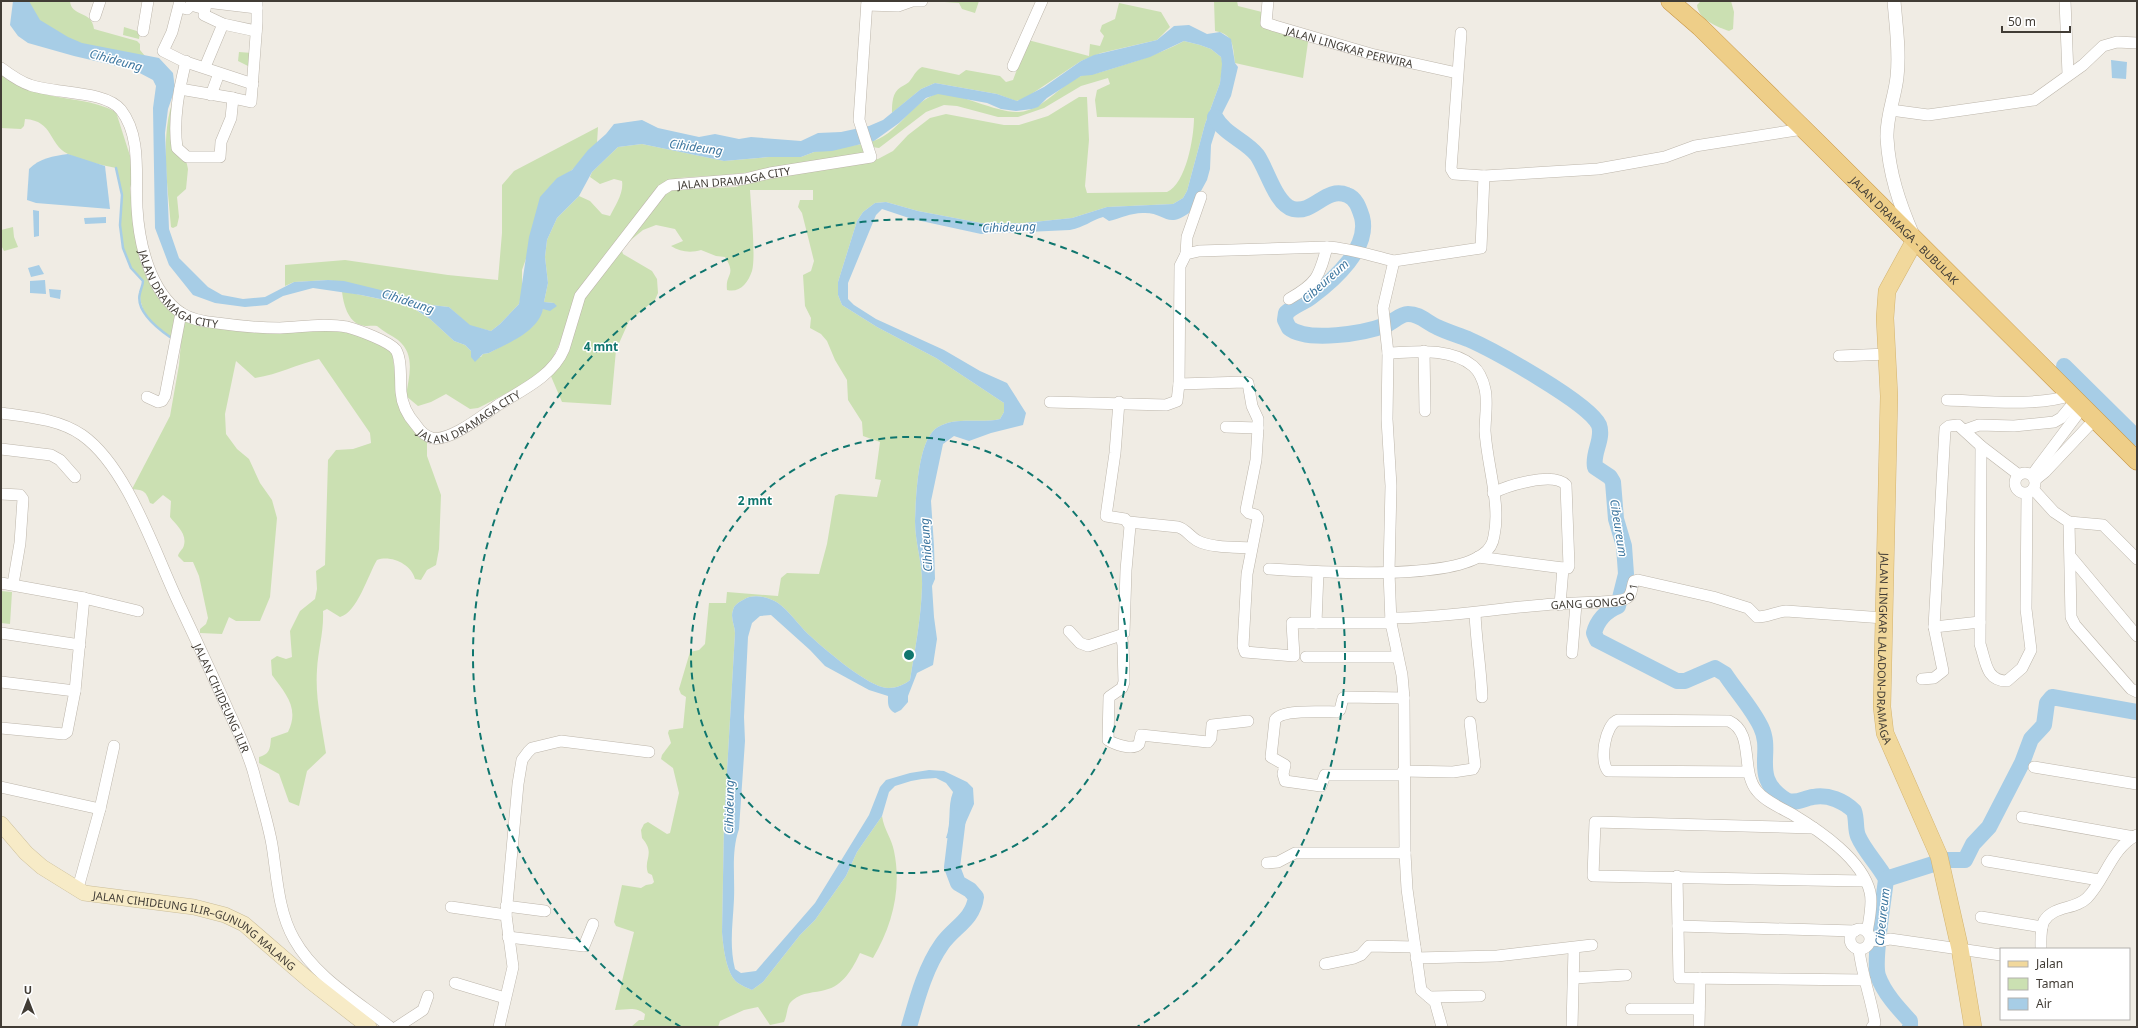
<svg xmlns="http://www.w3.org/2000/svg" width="2138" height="1028" font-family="'Noto Sans',sans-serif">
<rect width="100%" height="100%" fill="#f0ece4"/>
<!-- green -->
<g fill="#cbe0b2">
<path d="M25 1H70C71 17 92 10 94 29L137 41 140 44V50L145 56 138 59 50 37Z"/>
<path d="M930 1H979L975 13 962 9 959 3Z"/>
<path d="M1214 1H1237L1238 6 1262 12 1264 22 1306 38 1308 42 1303 78 1235 63C1233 47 1234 34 1215 31Z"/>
<path d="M1701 1H1731L1734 12 1733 29 1729 31C1717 27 1698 19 1697 5Z"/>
<path d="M1119 3 1161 12 1170 27 1157 40 1101 53 1081 61 1024 99 1016 101 997 94 935 83 921 89 892 113C892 104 892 92 901 87 904 85 907 84 909 82 914 76 915 71 922 67L959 75 966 70 1000 76 1006 82 1013 80 1028 40 1089 56 1090 44 1100 46 1104 36 1100 31 1102 25 1115 19Z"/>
<path d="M124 27 140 32 139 39 123 35Z"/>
<path d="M1184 41 1200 45 1211 49 1221 57 1223 64 1220 83 1205 124 1187 191 1183 198 1173 204 1107 207 1072 218 1024 223H981L918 211 886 202 875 203 863 212 857 221 838 282V295L842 305 877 327 936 358 1004 403V412L1000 419C980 424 957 416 938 427 917 439 916 499 915 521 915 544 923 564 922 587 921 619 915 649 910 680 903 686 891 690 882 687 863 682 823 648 808 634 798 624 789 611 778 603 769 597 753 593 743 600 739 602 734 605 733 610 730 618 735 626 735 633L724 823 722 932C723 945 726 975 738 983 742 986 748 988 752 990L763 982 800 935 815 920 846 876 857 852 882 816C884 830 892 839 894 851 902 889 892 926 873 958L860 953C853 968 843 986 825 990 815 993 802 992 793 1000 786 1005 788 1014 784 1022L770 1025 758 1007 744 1010 720 1021 718 1027H631L639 1020H644L645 1014C635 1006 627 1010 615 1010L634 932 616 926 614 922 622 885 641 888 646 885 652 884 654 882 652 875 648 873C643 859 656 854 642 838L641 830 644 824 648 822 667 834 670 833 679 793 673 768 661 759 662 755 671 743 668 733 669 730 683 728 686 697 681 694 679 689 690 652 699 650 705 644 709 603H726L727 592 778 596 781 578 787 573 819 574 827 544 835 496 839 494 877 497 881 480 875 479 880 442 863 436 862 422 848 400 847 380 835 360 827 341 821 334 810 328 811 318 805 306 803 275 811 271 814 261 802 213 798 207 800 200H813V190H750C751 207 756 258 752 271 748 283 740 293 727 290 725 273 737 276 725 257L716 256 701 250C691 253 680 252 671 246L683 241 675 229 656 225 643 230 621 248 623 254 652 271 657 279 658 293 655 300 629 321 616 350 611 405 562 402 550 374 562 362 580 306 587 294 660 197 672 190 736 187 762 178 878 159 893 151 908 135 930 118 946 114 1004 125H1019L1048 116 1079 97H1087L1089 140 1085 186 1087 193 1167 192C1186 184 1194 137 1194 118L1097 117 1095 100 1097 90 1110 84 1108 78 1081 86 1044 108 1018 117H998L957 106 944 105 926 112 879 148 872 147 870 142C897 136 910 103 936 94 952 89 997 114 1019 112 1044 110 1058 86 1081 76 1086 74 1095 74 1101 72 1130 63 1158 55 1184 41Z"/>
<path d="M239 52 252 53V68L238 61Z"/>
<path d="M1 75C14 84 28 91 44 94 68 100 94 100 116 112L131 159 133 178 130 188 134 225 175 316 173 334 170 337C154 326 142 316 140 296 139 291 143 286 143 281L131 268 123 248 120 225 122 195 116 168C101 165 82 161 68 154 48 144 54 121 25 119L24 126 21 129 1 128Z"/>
<path d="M175 95 179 129 188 169 186 189 177 197 179 217 177 226 173 228 171 227C168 186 159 133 175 95Z"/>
<path d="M598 127 597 143C587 151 582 161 573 169 567 175 558 176 553 183L522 270V292L519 304 500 324 491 331 470 326 449 307 431 305 405 296 328 280 294 282 285 286V265L345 260 448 275 498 280 502 233V185L514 171Z"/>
<path d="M642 144 724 161 769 157H801L814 152 862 144 865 149 863 154C818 162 773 170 727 175 705 178 681 174 661 184L586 279C570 304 567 332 553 357 543 376 498 398 478 408L470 409 446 394 431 402 418 406 406 396C409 376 416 355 398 340 391 335 384 332 377 326 372 325 366 327 361 325 348 322 343 303 342 291L408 305 430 319 454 341 465 345 471 351V357H481L483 354 489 353 522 335 533 326 543 309 554 303 544 302 548 283 545 257 547 240 557 218 579 196 590 201 602 214 610 216C615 206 624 193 622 181L614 179 600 184 590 177 592 172 618 147Z"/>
<path d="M13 227 14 237 18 247 4 251 1 245V230Z"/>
<path d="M183 320 345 332 370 340 392 352C399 394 390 412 427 442V456L441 495 439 549 436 565 427 570 421 580 415 579C411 564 391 555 377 560 368 575 357 613 340 617L327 609 323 611C324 632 318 650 317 670 315 698 322 726 326 753L307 771 299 806 289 802 279 774 259 763V757C270 754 270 749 271 738L288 732C300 708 285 693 272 675L271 660 277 656 286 659 292 657 290 631 300 611 315 599 317 589 316 571 325 565 328 460 336 450 353 449 371 443 370 433 319 359C295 365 280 374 255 378L236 361 225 414 226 434 237 449 249 459 260 483 272 500 277 518 270 597 260 621H236L229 617 222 634 200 633V629L206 624 208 618 199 576 193 562H184L178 556C179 551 183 550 184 545 187 533 176 525 170 517L171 501 163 495 153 504 150 503C146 491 144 490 132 489L170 416 179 365Z"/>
<path d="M1 591 12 592 10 624 1 623Z"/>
</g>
<!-- water -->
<g fill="#a7cde6">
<path d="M13 1H29L40 20 68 37 82 43 159 58 173 73 175 89 168 109 165 133 169 229 179 258 208 287 222 295 243 299 265 297 294 282 328 280 344 281 405 296 431 305 449 307 470 325 491 331 500 324 519 304 529 237 540 197 557 178 572 170 588 150 606 134 614 124 642 120 658 128 699 137 715 134 739 139 751 137 801 141 818 133 841 132 869 126 883 120 921 89 935 83 997 94 1017 101 1044 87 1081 61 1094 55 1157 40 1174 26 1189 25 1207 34 1220 32 1231 39 1235 63 1238 67 1231 96 1219 120 1211 145 1210 169 1207 180 1189 213C1167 229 1165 213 1145 213 1133 212 1121 218 1109 221L1103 217C1090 221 1085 227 1070 230L981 234 912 219 882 209 876 215 848 283V299L854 305 876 319 944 350 980 371 1007 383 1026 413 1023 425 991 433 969 441 954 436 943 444 931 501 934 546 935 579 932 586 934 617 937 639 933 665 917 673 908 696V702L901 710 895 713C887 709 888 703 888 696L869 690 825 666 810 650 771 615 760 616 752 623 748 637 744 717 745 741 739 829C731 852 735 875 734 899 733 923 729 945 735 969L741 973 756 971 815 903 869 815 880 787 886 780 910 773 929 770 944 771 967 782 973 788 974 804 958 840 946 838C952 823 947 807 953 792L946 783 936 778 922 779 911 781 895 786 889 792 882 816 857 852 846 876 815 920 800 935 763 982 752 990C748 988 742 986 738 983 726 975 723 945 722 932L724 823 735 633C735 626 730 618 733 610 734 605 739 602 743 600 753 593 769 597 778 603 789 611 798 624 808 634 823 648 863 682 882 687 891 690 903 686 910 680 915 649 921 619 922 587 923 564 915 544 915 521 916 499 917 439 938 427 957 416 980 424 1000 419L1004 412V403L936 358 877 327 842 305 838 295V282L857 221 863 212 875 203 886 202 918 211 981 223H1024L1072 218 1107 207 1173 204 1183 198 1187 191 1205 124 1220 83 1222 64 1221 57 1211 49 1200 45 1184 41 1150 57 1092 75 1081 76 1047 98 1038 107 1032 109 1016 111 1001 109 987 103 938 94 926 98 899 123 874 141 832 151 814 152 801 157H769L724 161 642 144 618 147 592 172 579 196 557 218 547 240 545 257 548 283 544 302 554 303 557 306 550 311 543 309C538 332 508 343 489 353L483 354 475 362 471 357V351L465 345 454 341 430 319 409 305 361 295 313 288 283 296 267 305 245 307 215 303 193 295 169 265 155 228 153 108 156 86 153 80 134 70 74 56 28 43 18 36 10 25Z"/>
<path d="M2111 60 2127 62 2126 79 2112 78Z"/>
<path d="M68 154 105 166 110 209 36 203 27 200 29 169C40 158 53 156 68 154Z"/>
<path d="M33 210 39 211V236L34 237Z"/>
<path d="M106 217V223L85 224 84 218Z"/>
<path d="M39 265 44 274 31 277 28 268Z"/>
<path d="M45 280 46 294 30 293V281Z"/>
<path d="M49 289 61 290 60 299 50 297Z"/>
</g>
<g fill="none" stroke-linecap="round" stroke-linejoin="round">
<!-- stream -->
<path stroke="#a7cde6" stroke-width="2.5" d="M116 168 122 195 120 225 123 248 131 268 143 281C143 285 141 288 140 293 135 311 157 328 170 337"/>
<!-- river -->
<g stroke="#a7cde6" stroke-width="16">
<path d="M1215 117C1225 135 1245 140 1257 155 1267 169 1276 205 1293 209 1314 214 1326 186 1347 195 1356 198 1359 208 1362 217 1370 248 1334 280 1311 297 1303 303 1293 306 1286 313L1285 320 1289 328C1308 343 1365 333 1386 325 1393 322 1400 314 1408 314 1420 314 1426 322 1437 327 1447 332 1458 335 1468 339 1493 350 1589 403 1599 425 1604 439 1592 453 1595 467L1610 477 1613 482 1616 519 1624 546 1626 574 1618 606C1606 611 1597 621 1594 633L1597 640 1677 681H1685L1715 668 1725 674C1736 691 1752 708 1761 727 1774 754 1750 777 1786 800 1795 805 1804 798 1813 797 1828 794 1844 801 1854 811 1857 819 1855 829 1858 836 1865 852 1878 864 1886 879 1884 899 1873 960 1878 976 1884 993 1898 1008 1910 1021V1027"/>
<path d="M2064 366 2137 438"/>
<path d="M1886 879 1946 860H1965L1973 844 1989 827 2022 763 2031 739 2044 725 2047 703 2052 697 2137 712"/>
<path d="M909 1027C917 999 925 968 942 944 954 927 973 920 976 897L970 890 958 883 952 867 958 818"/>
</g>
<defs>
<g id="minor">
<path d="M180 1 172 32 163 51 183 61 253 84"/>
<path id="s1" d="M1268 1 1266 23 1275 26 1371 54 1457 73"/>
<path d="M2065 1 2068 74"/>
<path d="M867 5 898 6 912 1H922"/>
<path d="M179 7 187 9 191 5 205 9"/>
<path d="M95 16 100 1"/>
<path d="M143 31 148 1"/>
<path d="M256 31 223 24 204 15 206 2 257 8"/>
<path d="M1461 33 1451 169 1454 174 1484 176"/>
<path d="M186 61C179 89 173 119 177 148L187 157H220L221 142 231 118 233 98 251 102 257 22V1"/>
<path d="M1013 66 1042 1"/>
<path d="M205 67 223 24"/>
<path id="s2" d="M1 68C9 74 20 82 30 85 54 94 105 90 121 110 142 137 135 177 137 208 139 244 150 291 181 313 192 320 205 322 217 323 238 326 258 328 280 328 302 327 325 323 347 327 358 330 389 341 396 350 402 360 400 380 401 392 402 405 407 415 416 425 420 431 425 436 432 438 450 442 483 415 498 405 522 390 553 376 564 349L580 296 662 190 670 185 745 179 770 173 871 157 859 120 867 1"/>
<path d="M180 89 233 98"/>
<path d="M211 95 218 76"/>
<path d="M1891 110 1928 115 2034 100 2083 65 2103 46 2117 42 2137 43"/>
<path d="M1186 254 1187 237 1201 197"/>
<path d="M1289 299C1317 283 1319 277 1327 247"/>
<path d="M1424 351 1425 411"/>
<path d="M1839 356 1888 354"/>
<path d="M1179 384 1245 382 1248 383 1252 406 1258 419V428L1256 460 1246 510 1249 513 1256 515 1258 518 1247 574 1243 646 1245 652 1294 656 1292 623H1391"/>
<path d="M147 397 158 402 162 401 165 396 181 313"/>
<path d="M1947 400C1983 401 2038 407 2071 395"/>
<path d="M1050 402 1166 405 1177 401 1179 384 1180 266 1186 254 1199 251 1327 247C1350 248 1372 256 1394 261"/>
<path d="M1119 402 1115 453 1106 516 1125 519 1130 526 1126 570 1124 633 1121 635 1123 645 1124 682 1122 688 1109 697 1108 740C1114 744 1133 751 1139 744L1141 735 1208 742 1211 738 1212 725 1248 721"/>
<path id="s3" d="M1 413C29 417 59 419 82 435 129 468 156 557 181 608 197 642 213 676 228 710 238 731 248 752 254 774 260 798 268 822 272 845 277 876 278 911 294 939 315 977 357 1001 390 1027"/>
<path d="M1226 427 1258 428"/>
<path d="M1965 430 1979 425 2014 426 2054 422 2061 418 2076 400"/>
<path d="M1981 446 1980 644C1986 662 1986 681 2007 681L2022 668 2031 650 2026 609 2027 494"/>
<path d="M1 449 51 455 60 460 75 477"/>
<circle cx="2025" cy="483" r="10"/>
<path d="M2032 475 2083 407"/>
<path d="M2035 480 2045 472 2095 419"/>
<path d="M2033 489 2054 512 2069 522 2071 617 2075 625 2131 689 2137 692"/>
<path d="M1493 493C1507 486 1553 471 1566 485L1569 566 1568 568H1563L1560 605"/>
<path d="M1 494 20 495 23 499 20 543 13 584"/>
<path d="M1129 522 1178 527C1186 529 1190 537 1198 541 1212 548 1235 547 1251 548"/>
<path d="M2069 522 2103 525 2137 559"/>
<path d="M1478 557 1563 568"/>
<path d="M2071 557 2137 636"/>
<path d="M1269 569C1315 572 1448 581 1483 554 1489 550 1493 543 1494 536 1501 504 1487 465 1485 431 1485 418 1488 402 1485 389 1483 380 1480 372 1473 366 1450 347 1415 352 1388 353"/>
<path d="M1 583 84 598 138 611"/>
<path d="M1475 613C1476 641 1481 669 1482 697"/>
<path id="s4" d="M1391 618C1442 618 1492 609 1543 605 1562 603 1582 603 1601 602 1608 601 1617 602 1625 599 1633 596 1631 587 1634 581L1638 580 1713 597 1748 608 1757 617C1768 617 1775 612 1786 611L1884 618"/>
<path d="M1316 623 1318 572"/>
<path d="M1934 627 1980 622"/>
<path d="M1069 631 1080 643 1088 646 1121 635"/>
<path d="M1 633 80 645"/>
<path d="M1572 653 1576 604"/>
<path d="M1306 657H1397"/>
<path d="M1922 679 1934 678 1943 671 1934 627 1945 429 1949 426 1958 425 1981 446 2019 475"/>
<path d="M1 682 75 691"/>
<path d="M1 728 64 734 67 732 75 691 84 598"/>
<path d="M2034 767 2137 784"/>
<path d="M1403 771 1453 772 1473 769 1475 765 1470 722"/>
<path d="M1749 772 1608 771C1599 761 1605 724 1618 720L1729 721C1755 733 1740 771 1757 791 1765 801 1781 808 1792 814 1820 831 1862 859 1870 892 1873 904 1869 921 1867 932"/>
<path d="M1404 775H1325L1321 786 1285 781 1283 774 1285 765 1271 757 1275 720C1281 709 1324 712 1336 712L1340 710 1343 698 1345 697 1404 698"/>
<path d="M1 787 100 809"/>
<path d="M2022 817 2134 837"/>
<path d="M1814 828 1595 822 1593 876 1865 881"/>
<path d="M1987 861 2099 880"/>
<path d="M1267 863 1278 862 1295 853H1405"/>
<path d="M1677 876 1679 978 1865 980"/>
<path d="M78 888 100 809 114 746"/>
<path d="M506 906 545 911"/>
<path d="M451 907 506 915 513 967 499 1027"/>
<path d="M506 915 518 784 522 760 528 752 532 748 561 741 649 752"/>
<path d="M1981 917 2042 927"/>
<path d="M1678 926 1855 931"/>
<circle cx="1860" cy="939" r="10"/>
<path d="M508 937 584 946 593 924"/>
<path d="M1871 940 1882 941 1890 939 2001 955"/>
<path d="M2041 949C2041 941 2040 929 2044 921 2054 905 2075 910 2087 898 2105 880 2112 847 2137 835"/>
<path d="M1859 950C1862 975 1871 998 1875 1023L1872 1027"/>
<path d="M1416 958 1497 956 1592 945"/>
<path d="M1325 964 1354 958 1361 955 1369 946 1415 947"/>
<path d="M1574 978 1626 975"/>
<path d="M455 983 505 998"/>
<path d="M1429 997 1480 996"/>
<path d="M1631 1009H1699"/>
<path d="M397 1027 423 1010 428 996"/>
<path d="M1442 1027 1435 1002 1421 990 1407 889 1405 853 1404 698 1402 675 1391 623 1389 572 1391 486 1387 419 1388 353 1383 308 1394 261 1481 248 1484 176 1598 169 1665 157 1695 146 1803 129"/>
<path d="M1572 1027 1574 948"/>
<path d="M1699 1027 1700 978"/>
</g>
<path id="tertiary" d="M1894 1C1896 26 1900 52 1897 77 1895 97 1886 117 1887 138 1889 173 1899 203 1913 235"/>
<g id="secondary">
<path id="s5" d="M1 824 26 853 42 867 84 893 194 907 225 915 244 924 310 981 369 1027"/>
</g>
<g id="primary">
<path id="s6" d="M1915 240 1887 291 1885 318 1889 396 1882 707 1885 733 1939 856 1960 949 1973 1027"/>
</g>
<g id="trunk">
<path id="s7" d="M1670 1 1700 27 1821 146 2137 461"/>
</g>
</defs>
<!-- minor casing -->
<use href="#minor" stroke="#bdb6ab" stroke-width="12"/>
<!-- tertiary casing -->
<use href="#tertiary" stroke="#bdb6ab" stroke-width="14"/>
<!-- secondary casing -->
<use href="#secondary" stroke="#cabd99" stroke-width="16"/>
<!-- primary casing -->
<use href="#primary" stroke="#d4b46f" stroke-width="18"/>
<!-- trunk casing -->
<use href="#trunk" stroke="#c99745" stroke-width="19"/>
<!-- minor -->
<use href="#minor" stroke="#fff" stroke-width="11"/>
<!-- tertiary -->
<use href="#tertiary" stroke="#fff" stroke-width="13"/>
<!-- secondary -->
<use href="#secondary" stroke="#f7ebc7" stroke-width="15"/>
<!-- primary -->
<use href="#primary" stroke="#f1d89c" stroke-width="17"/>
<!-- trunk -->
<use href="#trunk" stroke="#eece88" stroke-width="18"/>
</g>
<!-- distance rings -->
<g fill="none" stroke="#0f766e" stroke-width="2" stroke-dasharray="7 5">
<circle cx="909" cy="655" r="218"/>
<path d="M681 1027A436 436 0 1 1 1137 1027"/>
</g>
<g text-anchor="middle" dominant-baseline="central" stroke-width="3" stroke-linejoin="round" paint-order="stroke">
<!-- street labels -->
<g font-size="11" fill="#413c35" stroke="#fff">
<text stroke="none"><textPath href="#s1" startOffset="109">JALAN LINGKAR PERWIRA</textPath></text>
<text stroke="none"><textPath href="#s2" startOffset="1098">JALAN DRAMAGA CITY</textPath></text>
<text stroke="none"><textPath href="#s7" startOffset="328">JALAN DRAMAGA - BUBULAK</textPath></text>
<text stroke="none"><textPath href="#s2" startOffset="330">JALAN DRAMAGA CITY</textPath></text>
<text stroke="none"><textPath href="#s2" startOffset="714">JALAN DRAMAGA CITY</textPath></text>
<text stroke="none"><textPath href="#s4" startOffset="207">GANG GONGGO 1</textPath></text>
<text stroke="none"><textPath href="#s6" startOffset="416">JALAN LINGKAR LALADON-DRAMAGA</textPath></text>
<text stroke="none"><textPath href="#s3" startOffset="385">JALAN CIHIDEUNG ILIR</textPath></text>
<text stroke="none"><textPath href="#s5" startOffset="229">JALAN CIHIDEUNG ILIR–GUNUNG MALANG</textPath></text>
</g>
<!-- water labels -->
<g font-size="12" font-style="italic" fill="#3c769f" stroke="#fff">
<text transform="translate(116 60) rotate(15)">Cihideung</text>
<text transform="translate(696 147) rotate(8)">Cihideung</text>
<text transform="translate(1009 227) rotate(-2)">Cihideung</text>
<text transform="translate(1325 281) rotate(-42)">Cibeureum</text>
<text transform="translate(408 301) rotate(18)">Cihideung</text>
<text transform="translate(1619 528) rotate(81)">Cibeureum</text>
<text transform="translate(926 545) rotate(-94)">Cihideung</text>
<text transform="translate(729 807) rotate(-89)">Cihideung</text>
<text transform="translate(1882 917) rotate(-84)">Cibeureum</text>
</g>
</g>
<circle cx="909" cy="655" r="6" fill="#0f766e" stroke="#fff" stroke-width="2"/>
<g font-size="12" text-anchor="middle" font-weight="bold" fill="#0f766e" stroke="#fff" stroke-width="3" stroke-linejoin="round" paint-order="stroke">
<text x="601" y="351">4 mnt</text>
<text x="755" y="505">2 mnt</text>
</g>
<!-- border -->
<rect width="2138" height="1028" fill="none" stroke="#413c35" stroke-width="4"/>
<!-- legend -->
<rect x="2000" y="948" width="130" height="72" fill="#ffffff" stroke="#b3b1ae"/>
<rect x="2008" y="961" width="20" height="6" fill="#f1d89c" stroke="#b3b1ae"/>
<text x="2036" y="968" font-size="12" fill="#413c35">Jalan</text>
<rect x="2008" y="978" width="20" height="12" fill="#cbe0b2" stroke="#b3b1ae"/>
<text x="2036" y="988" font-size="12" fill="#413c35">Taman</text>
<rect x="2008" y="998" width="20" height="12" fill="#a7cde6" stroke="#b3b1ae"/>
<text x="2036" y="1008" font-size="12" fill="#413c35">Air</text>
<!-- north arrow -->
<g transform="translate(28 1000)" stroke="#ffffff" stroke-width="3" paint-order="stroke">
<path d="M0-3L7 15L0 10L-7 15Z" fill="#413c35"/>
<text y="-6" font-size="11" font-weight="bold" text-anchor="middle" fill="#413c35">U</text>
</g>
<!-- scale -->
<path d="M2002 26v6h68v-6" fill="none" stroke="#413c35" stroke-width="2"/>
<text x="2008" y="26" font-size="12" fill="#413c35" stroke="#ffffff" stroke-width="3" paint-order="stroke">50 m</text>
</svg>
